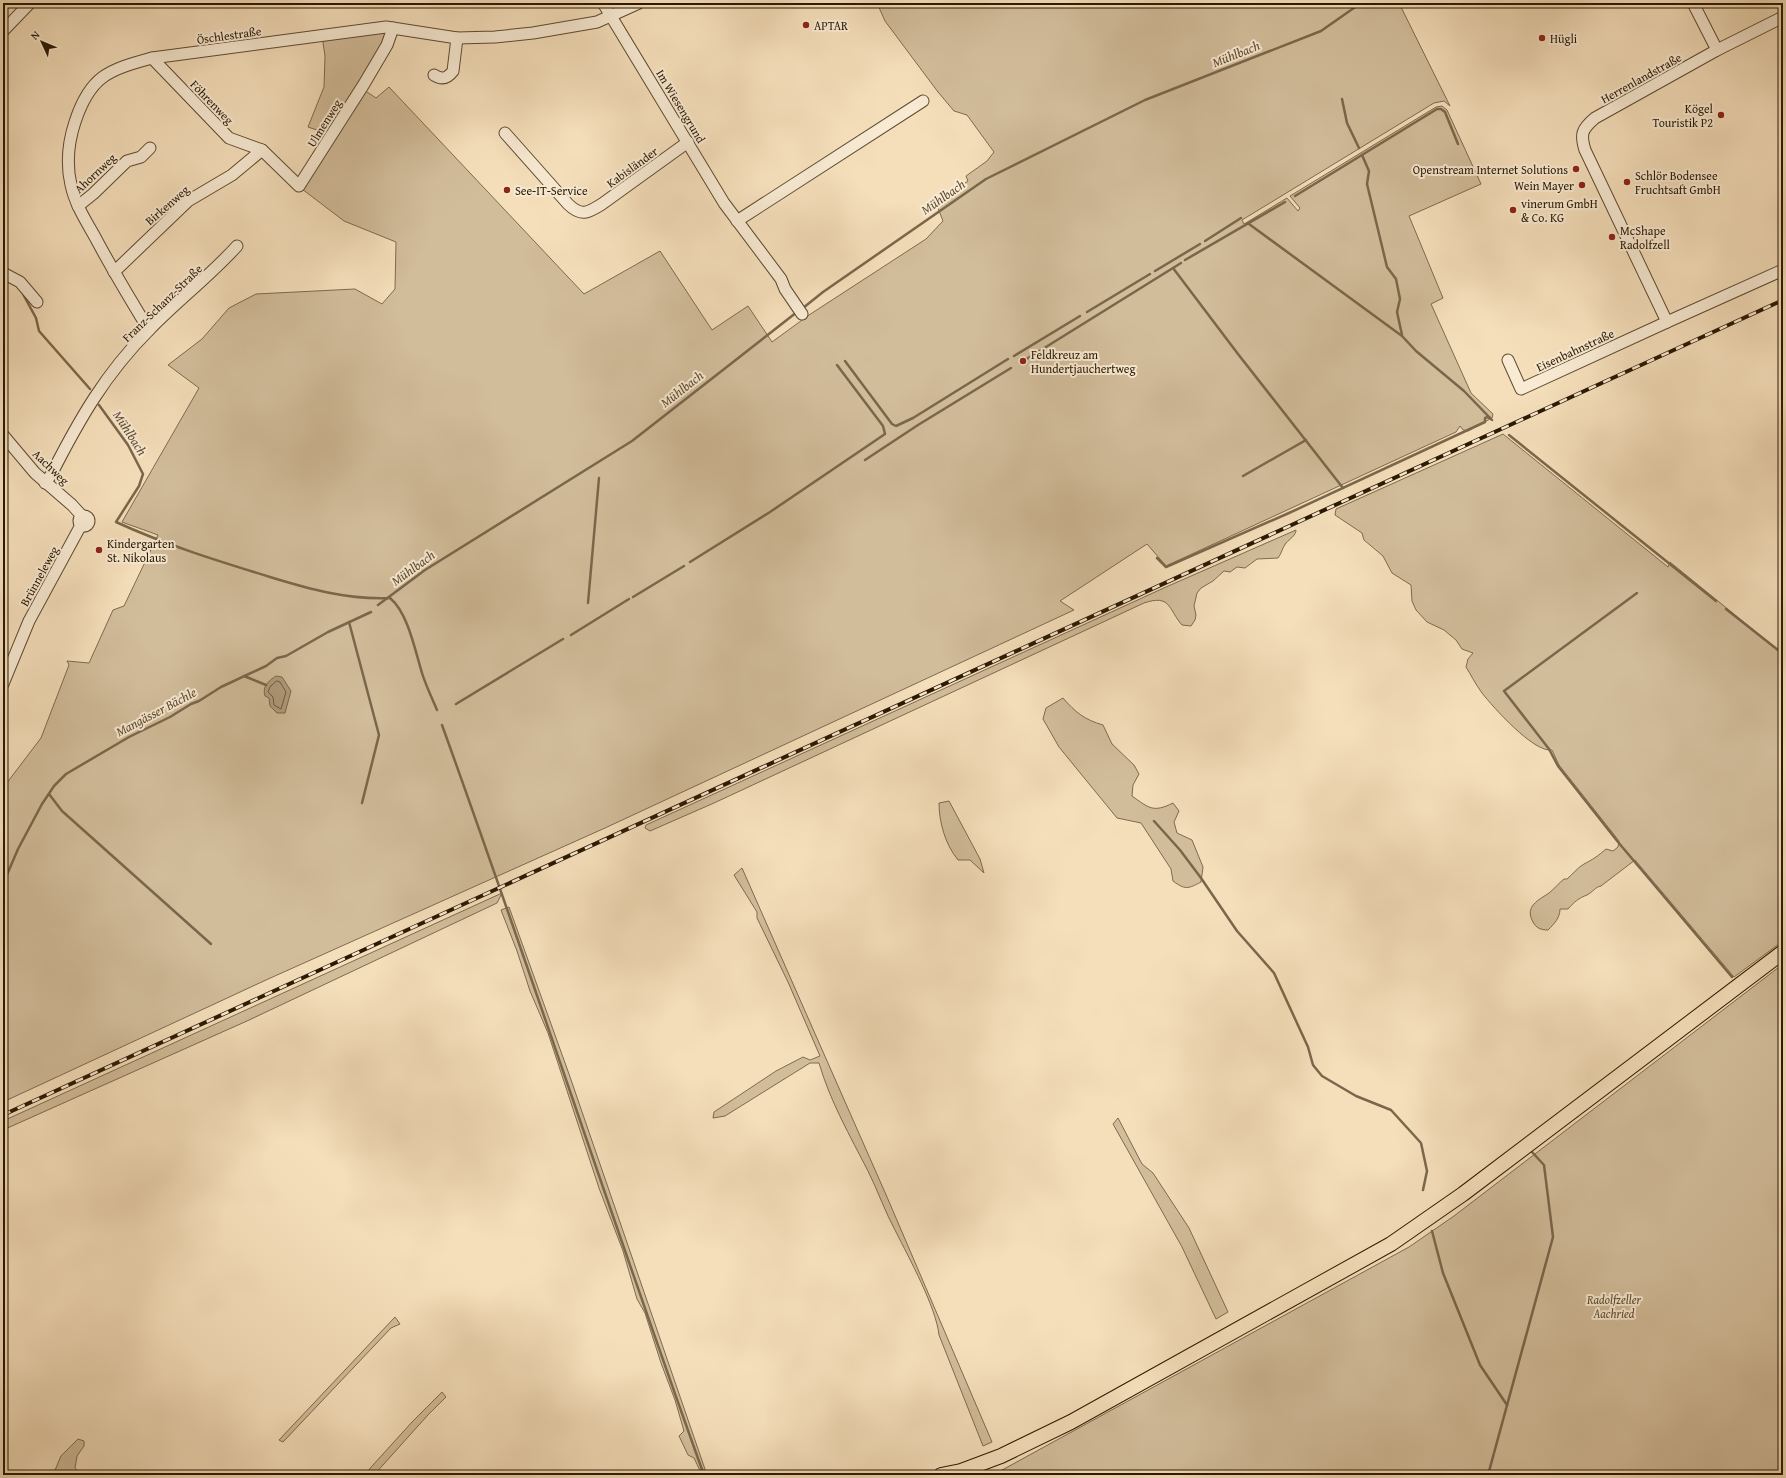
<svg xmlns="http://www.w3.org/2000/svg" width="1786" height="1478" font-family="'Gentium Book Plus',serif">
<rect width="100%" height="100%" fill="#f5dfbb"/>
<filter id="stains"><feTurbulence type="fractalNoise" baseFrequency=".005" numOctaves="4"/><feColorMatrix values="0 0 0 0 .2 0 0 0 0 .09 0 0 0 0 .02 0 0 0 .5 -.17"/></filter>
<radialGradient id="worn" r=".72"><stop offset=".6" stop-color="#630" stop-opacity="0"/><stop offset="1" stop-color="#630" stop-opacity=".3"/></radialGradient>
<!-- green -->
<g fill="#d2bd9b" stroke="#7e6a4e">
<path d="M877 3H1399L1450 106 1444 101 1434 103 1242 220 1244 224 1287 198 1298 211 1300 208 1290 196 1436 107 1442 106 1447 110 1481 184 1409 216 1443 298 1431 304 1471 393 1493 414 1492 418 1468 431 1463 430 1460 426 1456 432 1166 566 1147 544 1060 601 1074 610 605 828 266 980 3 1102V788L41 738 69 665 67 661 89 663 113 610 124 606 158 535 122 522 199 388 168 365 202 339 229 308 256 294 355 289 382 304 395 289 396 242 344 221 302 189 364 90 376 98 389 87 584 294 660 251 712 330 748 306 772 342 809 315 926 239 943 221 936 203 968 181 966 176 987 161 994 152 967 115 954 111 938 92 885 21Z"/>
<path d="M393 28 328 134 308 127 324 87 325 56 322 36Z"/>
<path d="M1503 434 1668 567 1670 562 1783 654V941L1734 977 1635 860 1601 886C1595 887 1593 892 1587 895 1579 898 1574 902 1568 909H1560C1560 918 1554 924 1548 930 1541 930 1536 928 1533 922 1524 906 1539 900 1549 893 1554 889 1559 883 1564 879H1567C1573 874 1577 868 1584 864 1592 860 1598 856 1606 849L1613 851 1618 847 1619 841 1559 765 1552 750C1534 753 1493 707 1482 693 1476 685 1471 675 1466 667L1468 659 1473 653 1462 649 1456 640 1444 630 1427 622 1416 610 1412 601 1411 585 1392 573 1383 556 1364 540 1362 533 1335 515 1336 509Z"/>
<path d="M1296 530C1296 535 1290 539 1286 543 1282 548 1282 553 1278 558L1257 559 1245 568 1237 567 1230 572 1224 571 1213 581 1201 588 1197 593 1194 606 1196 615 1195 620 1191 626 1182 625C1168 609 1171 594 1144 603L714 803 650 831 645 828 646 825 1166 587Z"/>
<path d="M1063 698C1075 712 1085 720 1103 725L1112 744 1134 765 1139 774 1133 785 1132 796C1149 808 1153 813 1173 803L1179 811 1174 822 1177 833 1192 840 1203 867 1201 882C1188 889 1185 890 1173 881L1171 869 1141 823 1117 818 1059 747 1043 719 1046 708Z"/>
<path d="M949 801 980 859 984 873 970 860H958C945 844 939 822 939 803Z"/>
<path d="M742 868 887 1197 992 1442 983 1446 939 1335C936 1307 909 1258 896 1232 885 1212 878 1191 868 1171 850 1136 830 1101 819 1063H810L725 1116 713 1118 714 1112 776 1071 803 1057 810 1060 820 1056 788 982 757 918V912L734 875Z"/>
<path d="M502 893 497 903 247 1021 3 1130V1121Z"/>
<path d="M509 907 569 1074 707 1475H702L694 1458 688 1455 679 1436 684 1431 675 1400 661 1363 645 1313 637 1299 623 1251 599 1188 548 1033 530 991 517 951 501 910Z"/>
<path d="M1783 964V1475H993L1409 1247 1454 1216Z"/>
<path d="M1118 1118 1142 1164 1153 1173 1189 1228 1228 1312 1216 1319 1182 1247 1113 1124Z"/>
<path d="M395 1317 400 1324 391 1328 283 1442 279 1440Z"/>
<path d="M442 1392 446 1397 427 1416 374 1475H364L412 1422Z"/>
<path d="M78 1439 84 1441V1446L77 1456 75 1468 82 1475H69L63 1470 59 1475H53L61 1456Z"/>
</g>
<!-- water -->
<path fill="#b09b7c" stroke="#7a674b" d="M276 676 282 677 291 691 285 713H277L270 706 269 698 265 696C262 687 268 681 276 676Z"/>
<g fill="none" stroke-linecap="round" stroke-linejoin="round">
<!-- shore -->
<path stroke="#6d5a3e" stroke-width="1" d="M277 681 280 682 286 692 281 709 274 705 273 697 268 692 270 687Z"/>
<!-- stream -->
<g stroke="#7a674b" stroke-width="2.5">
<path d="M1342 99 1347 123 1359 148"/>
<path d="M1362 155 1369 171 1367 184 1387 267 1396 279 1400 299 1397 312 1402 335"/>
<path d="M1295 196 1437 109H1441L1445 112 1458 144"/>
<path d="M1249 224 1402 336 1416 351 1464 391 1492 420"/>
<path d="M1205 241 1241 218"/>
<path d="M1185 260 1285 202"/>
<path d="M1173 268 1238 354 1343 488"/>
<path d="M1155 271 1200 244"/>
<path d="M23 294 36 318 39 331 90 389"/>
<path d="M803 308 823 292 986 179 1145 100 1321 31 1361 3"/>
<path d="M1087 312 1150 274"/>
<path d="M1014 356 1080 316"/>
<path d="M1025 360 1181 263"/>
<path d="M845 361 892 424 896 426 913 418 1008 359"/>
<path d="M99 405 128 445 143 474 139 486 116 522C166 545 218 561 270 577 309 589 348 600 390 598"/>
<path d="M1509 435 1716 601"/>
<path d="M865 460 918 425 1011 368"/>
<path d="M1243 476 1306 440"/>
<path d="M1157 558 1166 567 1289 513 1485 422V418L1487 417 1490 418"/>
<path d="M690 562 770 512 885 434 883 426 837 365"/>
<path d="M1637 593 1504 691 1549 749 1558 766 1618 842 1732 977"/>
<path d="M633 597 684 566"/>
<path d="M390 598C408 613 415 650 422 673 426 686 432 698 437 710"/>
<path d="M588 603 599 478"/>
<path d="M378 605 425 570 632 441 797 312"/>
<path d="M1726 609 1783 654"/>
<path d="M349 622 379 735 362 803"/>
<path d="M571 635 629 599"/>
<path d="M244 676 266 685"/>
<path d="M456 704 563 639"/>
<path d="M442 725C532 974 614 1226 704 1475"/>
<path d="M49 794 62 811 211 944"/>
<path d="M1154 821 1180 850 1201 878 1237 931 1274 973 1308 1047 1313 1065 1322 1076 1356 1096 1391 1110 1421 1143 1427 1171 1423 1190"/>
<path d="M3 884 18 849 42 804 54 786 66 774 129 737 170 717 191 704 199 701 221 687 266 666 277 658 286 656 328 632 371 612"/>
<path d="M1432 1231 1443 1273 1480 1365 1507 1405"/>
<path d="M1488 1475 1553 1237 1544 1165 1532 1152"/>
</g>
<defs>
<g id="minor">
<path d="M603 3 724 203 781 279 785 289 802 314"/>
<path d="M1693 3 1717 50"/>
<path d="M1783 17 1717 50 1595 118C1582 129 1580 134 1585 150L1667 322 1783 270"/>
<path d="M3 31 30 3"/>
<path d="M152 58 229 138 262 150 299 186 364 84 387 45 393 28"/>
<path d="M434 75C442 80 447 79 453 71L457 38"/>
<path d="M505 133 568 204C581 217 588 213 602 204L688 142"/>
<path d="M78 206 93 194 127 161 141 157 150 148"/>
<path d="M737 221 923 101"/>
<path d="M114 272 188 201 232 175 262 150"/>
<path d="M3 273 20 282 37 302"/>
<path d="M149 330C130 299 112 269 95 237 86 221 75 204 71 185 66 163 68 143 75 122 90 76 108 70 152 58L386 27 457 38 495 37 533 33 597 22 639 3"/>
<path d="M1508 360 1521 389 1667 322"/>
<path d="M3 435 35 473 72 505 82 516"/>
<path d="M45 483 51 475C79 420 105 374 149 330 177 301 210 276 237 246"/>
<circle cx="84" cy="521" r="5"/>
<path d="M3 684 29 621 81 525"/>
</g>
<path id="major" d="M941 1475 961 1471 1001 1456 1071 1422 1391 1244 1463 1194 1783 952"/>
</defs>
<!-- minor casing -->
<use href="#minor" stroke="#5d4a30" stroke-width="13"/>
<!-- major casing -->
<use href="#major" stroke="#2a1801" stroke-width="16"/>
<!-- minor -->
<use href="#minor" stroke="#f8ead3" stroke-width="11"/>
<!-- major -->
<use href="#major" stroke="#f5dfbb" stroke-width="14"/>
<defs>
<path id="rail" d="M3 1115 1783 300"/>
</defs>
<!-- rail casing -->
<use href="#rail" stroke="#2a1801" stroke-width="4"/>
<!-- rail -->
<use href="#rail" stroke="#f8ead3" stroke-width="2.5" stroke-dasharray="8" stroke-linecap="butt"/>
</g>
<!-- markers -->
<g fill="#8f2418" stroke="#f8ead3" stroke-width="1.5">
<circle cx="806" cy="25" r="4"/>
<circle cx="1542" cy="38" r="4"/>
<circle cx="1721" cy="115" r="4"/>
<circle cx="1576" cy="169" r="4"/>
<circle cx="1627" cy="182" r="4"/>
<circle cx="1582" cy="185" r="4"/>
<circle cx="507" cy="190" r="4"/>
<circle cx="1513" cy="210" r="4"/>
<circle cx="1612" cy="237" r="4"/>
<circle cx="1023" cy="361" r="4"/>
<circle cx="99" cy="550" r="4"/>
</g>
<g text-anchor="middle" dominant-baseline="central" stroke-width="4" stroke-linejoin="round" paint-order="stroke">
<!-- poi labels -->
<g font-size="12" fill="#2a1801" stroke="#f8ead3" text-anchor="start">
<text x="814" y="25">APTAR</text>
<text x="1550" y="38">Hügli</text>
<text x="1713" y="108" text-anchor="end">Kögel<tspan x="1713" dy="14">Touristik P2</tspan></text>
<text x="1568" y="169" text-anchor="end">Openstream Internet Solutions</text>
<text x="1635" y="175">Schlör Bodensee<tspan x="1635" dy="14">Fruchtsaft GmbH</tspan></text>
<text x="1574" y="185" text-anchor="end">Wein Mayer</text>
<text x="515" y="190">See-IT-Service</text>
<text x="1521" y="203">vinerum GmbH<tspan x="1521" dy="14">&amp; Co. KG</tspan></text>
<text x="1620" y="230">McShape<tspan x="1620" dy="14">Radolfzell</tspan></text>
<text x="1031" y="354">Feldkreuz am<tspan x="1031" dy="14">Hundertjauchertweg</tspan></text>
<text x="107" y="543">Kindergarten<tspan x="107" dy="14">St. Nikolaus</tspan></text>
</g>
<!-- street labels -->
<g font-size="12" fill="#2a1801" stroke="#f8ead3">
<text transform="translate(229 35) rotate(-8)">Öschlestraße</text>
<text transform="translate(1641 78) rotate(-29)">Herrenlandstraße</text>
<text transform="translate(212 102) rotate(46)">Föhrenweg</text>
<text transform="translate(681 106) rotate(59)">Im Wiesengrund</text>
<text transform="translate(324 123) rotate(-58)">Ulmenweg</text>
<text transform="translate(632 167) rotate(-36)">Kabisländer</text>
<text transform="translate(95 173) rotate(-43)">Ahornweg</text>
<text transform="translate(167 205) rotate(-41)">Birkenweg</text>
<text transform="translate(162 303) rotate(-44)">Franz-Schanz-Straße</text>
<text transform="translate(1575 350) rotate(-25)">Eisenbahnstraße</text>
<text transform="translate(51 467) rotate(44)">Aachweg</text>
<text transform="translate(39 576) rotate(-61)">Brünneleweg</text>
</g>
<!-- park labels -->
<g font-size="12" font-style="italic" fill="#5c4a2f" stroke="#f8ead3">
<text x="1614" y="1299">Radolfzeller<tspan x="1614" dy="14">Aachried</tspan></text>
</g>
<!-- water labels -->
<g font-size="13" font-style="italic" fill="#604c32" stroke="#f8ead3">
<text transform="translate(1236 54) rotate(-22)">Mühlbach</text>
<text transform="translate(943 197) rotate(-35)">Mühlbach</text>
<text transform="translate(682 389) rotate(-38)">Mühlbach</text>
<text transform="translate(130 433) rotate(57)">Mühlbach</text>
<text transform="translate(413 568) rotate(-36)">Mühlbach</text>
<text transform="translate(156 712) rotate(-28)">Mangässer Bächle</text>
</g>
</g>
<!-- margin -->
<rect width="1786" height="1478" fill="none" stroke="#f5dfbb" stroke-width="16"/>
<rect x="4" y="4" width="1778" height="1470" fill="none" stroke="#2a1801" stroke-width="2"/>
<rect x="8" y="8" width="1770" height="1462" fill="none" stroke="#2a1801"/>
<!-- north arrow -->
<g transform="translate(42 42) rotate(314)" stroke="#f8ead3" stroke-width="3" paint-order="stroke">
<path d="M0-3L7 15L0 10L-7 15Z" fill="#2a1801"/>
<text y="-6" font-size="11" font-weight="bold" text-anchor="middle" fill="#2a1801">N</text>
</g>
<rect width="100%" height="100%" filter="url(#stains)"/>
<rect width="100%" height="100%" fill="url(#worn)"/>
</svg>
